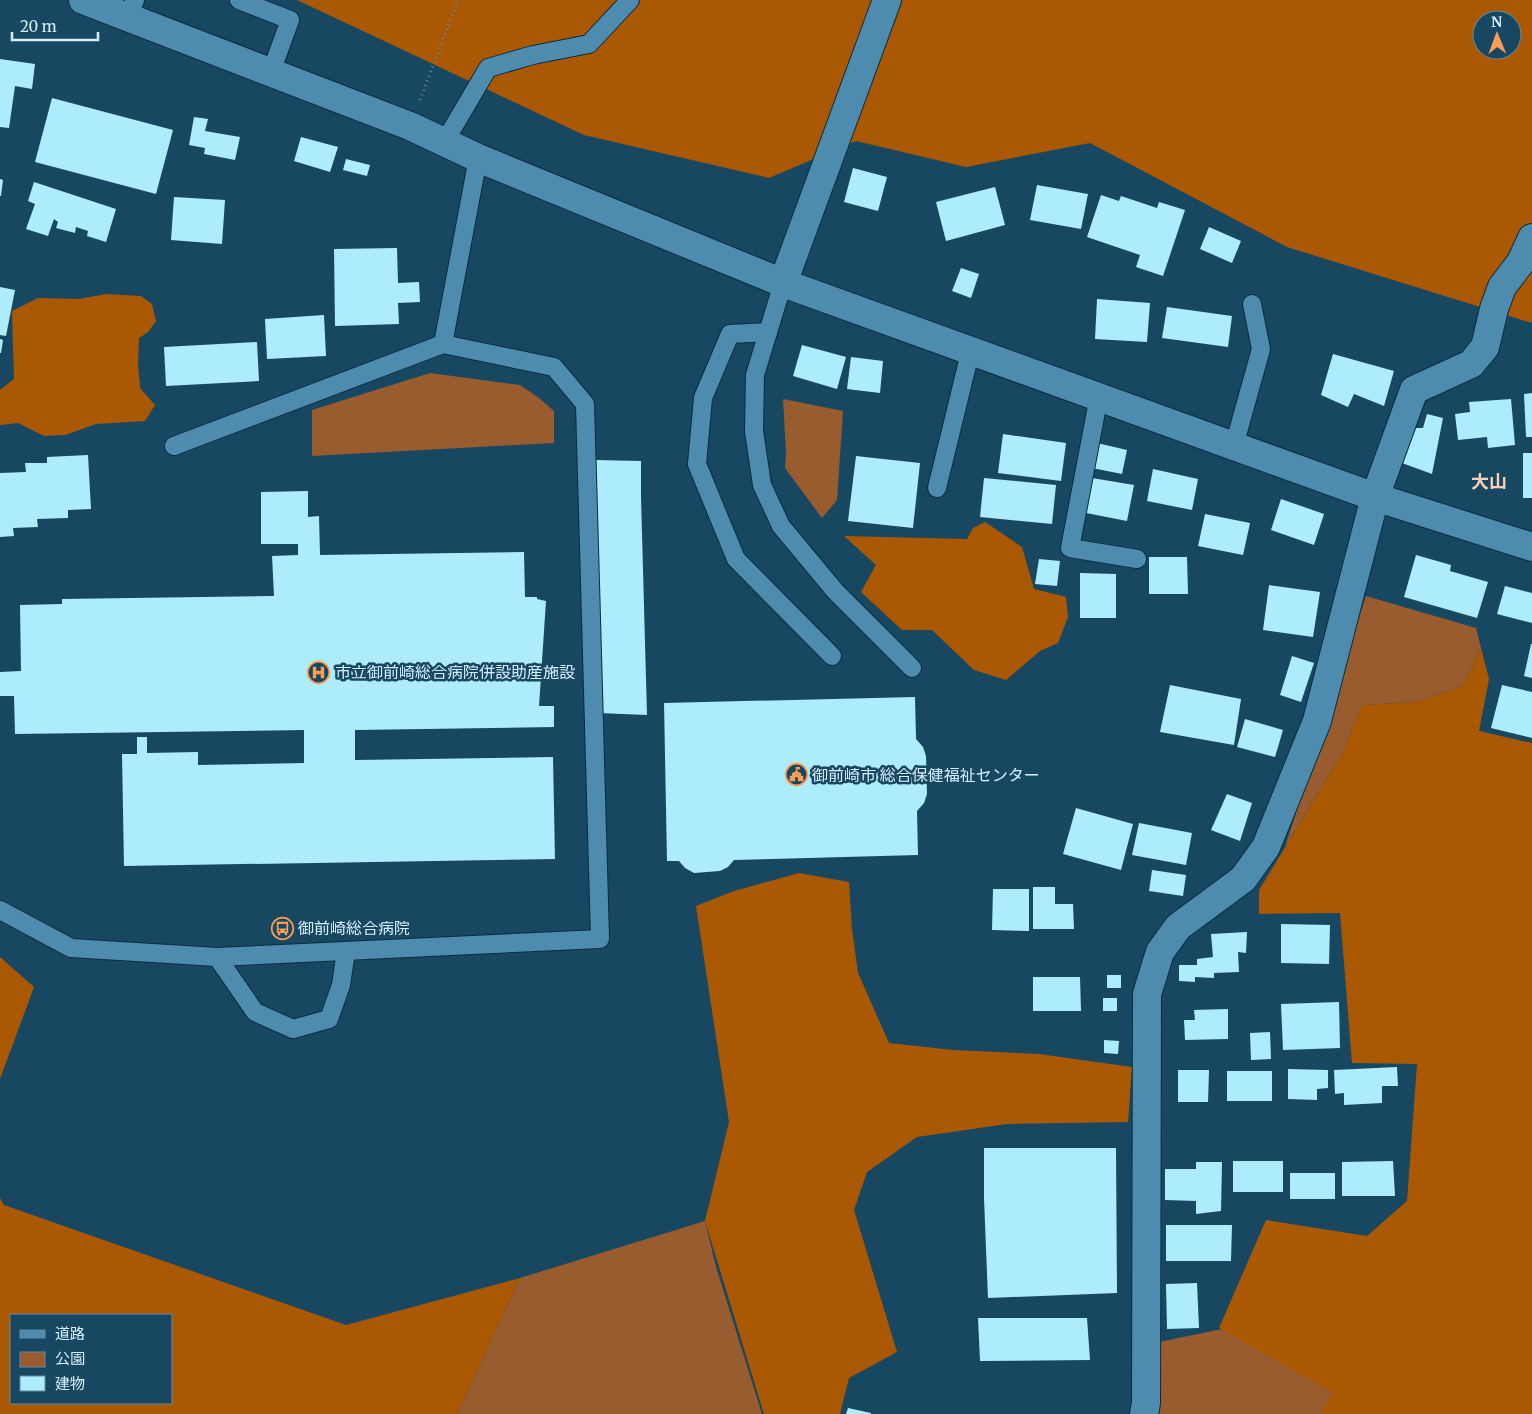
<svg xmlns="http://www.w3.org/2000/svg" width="1532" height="1414" font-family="Merriweather,'Noto Sans JP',serif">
<rect width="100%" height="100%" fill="#184861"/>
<!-- green -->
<g fill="#985c2f">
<path d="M430 373 520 385 539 398 554 411V443L312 456V410Z"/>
<path d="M783 399 843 411 837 500 822 518 785 468 786 452Z"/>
<path d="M1366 596 1476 628 1481 648 1463 686 1416 702 1362 705 1342 754 1285 847Z"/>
<path d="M705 1221 716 1267 762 1414H457L520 1278Z"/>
<path d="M1222 1329 1334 1393 1320 1414H1149L1159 1342Z"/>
</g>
<!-- forest -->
<g fill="#ab5803" fill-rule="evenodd">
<path d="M297 0H1532V323L1287 247 1090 143 966 167 856 141 769 178 584 135ZM1482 20H1512V50H1482Z"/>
<path d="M106 294 141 296 152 304 156 321 148 332 139 338 138 363 140 388 155 405 145 421 96 424 65 435 44 436 18 423 0 425V390L14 379 12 311 38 298 79 299Z"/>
<path d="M985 522 1022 547 1034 589 1066 597 1068 617 1058 643 1040 651 1006 680 974 670 932 630H902L861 592 876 565 844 536 967 539 973 528Z"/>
<path d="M1481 648 1489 679 1479 731 1532 743V1414H1320L1333 1393 1219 1328 1266 1220 1367 1236 1407 1201 1417 1064 1352 1063 1340 913 1259 914V890L1342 754 1362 705 1416 702 1463 686Z"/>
<path d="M799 873 849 882 852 929 858 973 889 1043 953 1050 1039 1054 1132 1067 1128 1122 1007 1124 917 1137 867 1172 854 1210 897 1352 849 1378 840 1414H764L705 1221 729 1122 696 906 734 891Z"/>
<path d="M0 957 34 987 0 1079Z"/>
<path d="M0 1198 4 1205 346 1325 520 1278 457 1414H0ZM11 1315H171V1403H11Z"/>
</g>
<!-- building -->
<g fill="#adecfc">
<path d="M0 59 35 64 32 89 15 86 9 128 0 127Z"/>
<path d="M52 98 173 130 156 194 35 162Z"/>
<path d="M194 117 208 119 205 131 240 137 235 160 204 154 205 148 189 145Z"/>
<path d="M301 137 338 147 330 172 294 161Z"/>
<path d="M346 159 370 165 367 176 343 170Z"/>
<path d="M853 168 887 177 878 211 844 202Z"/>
<path d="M0 179 3 180 1 196H0Z"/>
<path d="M34 182 116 209 106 242 87 236 88 231 76 227 75 233 56 228 58 222 54 219 48 236 26 229 35 204 28 201Z"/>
<path d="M1037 185 1088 194 1081 229 1030 220Z"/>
<path d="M995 187 1005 225 946 241 936 202Z"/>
<path d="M1101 195 1119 201 1121 196 1157 208 1159 202 1185 210 1163 276 1136 267 1140 255 1087 237Z"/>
<path d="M174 197 225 200 222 244 171 240Z"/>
<path d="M1209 227 1241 241 1232 263 1200 249Z"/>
<path d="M397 248 398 283 419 282 420 302 398 303 399 324 335 326 334 249Z"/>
<path d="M961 268 979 274 971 298 952 291Z"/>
<path d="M0 287 15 290 6 336 0 335Z"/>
<path d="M1097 299 1150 303 1147 342 1095 339Z"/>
<path d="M1167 307 1232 316 1228 347 1162 338Z"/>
<path d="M324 315 326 356 267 359 265 319Z"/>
<path d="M0 339 3 340 1 353H0Z"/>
<path d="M257 342 259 381 166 386 164 347Z"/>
<path d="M802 345 846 357 837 389 793 376Z"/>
<path d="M1333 354 1394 371 1384 406 1354 394 1348 407 1321 395Z"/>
<path d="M851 357 883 361 880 393 847 389Z"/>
<path d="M1532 393V437H1526L1524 394Z"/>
<path d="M1511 399 1515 445 1488 448 1487 437 1458 440 1455 414 1470 412 1469 402Z"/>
<path d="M1427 414 1443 418 1432 474 1402 463 1415 428H1423Z"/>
<path d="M1003 434 1066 443 1061 481 998 473Z"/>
<path d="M1097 443 1127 450 1122 474 1092 468Z"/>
<rect x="1523" y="453" width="9" height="45"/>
<path d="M88 455 91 509 68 510V518L37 519 38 527 13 528 14 536 0 537V473L26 472 25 463H47V457Z"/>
<path d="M856 456 920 463 913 528 848 521Z"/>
<path d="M595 460 641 461V497L647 715 599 713Z"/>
<path d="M1153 469 1198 479 1192 510 1147 501Z"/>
<path d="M984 478 1056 485 1052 524 980 517Z"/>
<path d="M1092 478 1134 485 1127 521 1086 513Z"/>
<path d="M308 491V517L319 516 320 555 524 552 525 597H537V599L546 601 539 706H554V727L355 730V760L553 757 555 859 124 866 122 754H137V737H147V753L198 752V765L304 763V730L15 734 14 696H0V672L21 671 20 605 62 604V599L274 596 272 556 298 555V544H261V492Z"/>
<path d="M1281 499 1324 514 1314 545 1271 530Z"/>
<path d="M1205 514 1250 523 1243 555 1198 546Z"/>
<path d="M1416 555 1451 565 1450 571 1488 582 1477 618 1404 597Z"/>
<path d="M1149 557H1187L1188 594H1149Z"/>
<path d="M1039 559 1060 561 1057 586 1035 584Z"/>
<path d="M1080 573 1116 574V618H1080Z"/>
<path d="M1269 585 1320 592 1313 637 1263 630Z"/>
<path d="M1505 586 1532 593V623L1497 614Z"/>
<path d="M1531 644H1532V678L1524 676Z"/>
<path d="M1292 656 1314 663 1301 702 1280 695Z"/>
<path d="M1170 685 1241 699 1234 745 1160 732Z"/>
<path d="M1502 685 1532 692V738L1491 728Z"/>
<path d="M915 697 916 739 923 747 926 756 927 794 924 803 917 811 918 855 734 860 728 867 720 871 694 873 685 868 679 861H667L664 703Z"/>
<path d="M1245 719 1283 730 1275 757 1237 747Z"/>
<path d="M1227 794 1252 803 1240 841 1211 830Z"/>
<path d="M1076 808 1133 824 1121 870 1063 854Z"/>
<path d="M1139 823 1192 833 1186 865 1132 855Z"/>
<path d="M1152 870 1186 875 1183 896 1149 891Z"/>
<path d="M1033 887H1055V904H1073L1074 929H1033Z"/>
<path d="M993 889H1029V931L992 930Z"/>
<path d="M1281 924 1330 925 1329 964 1281 963Z"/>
<path d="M1247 932 1246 953 1238 952 1239 972 1214 973V978L1195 977V982L1179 981V965H1197V959L1213 957 1211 934Z"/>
<rect x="1107" y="975" width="14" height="13"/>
<path d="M1033 977H1080L1081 1011H1033Z"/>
<rect x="1103" y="998" width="14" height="13"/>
<path d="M1339 1002 1340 1048 1283 1050 1281 1004Z"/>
<path d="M1228 1009V1039L1185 1040 1184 1020H1195L1194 1010Z"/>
<path d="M1270 1032 1271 1059 1251 1060 1250 1033Z"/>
<path d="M1104 1040 1119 1041 1118 1054 1104 1053Z"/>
<path d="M1397 1067 1398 1086H1382V1103L1344 1105V1093L1335 1094 1334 1070Z"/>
<path d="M1288 1069 1328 1070V1088L1317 1089V1100L1288 1099Z"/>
<path d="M1178 1070H1209L1208 1102H1178Z"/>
<rect x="1227" y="1071" width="45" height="30"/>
<path d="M984 1148H1116L1117 1293 988 1298 984 1198Z"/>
<rect x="1233" y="1161" width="50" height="31"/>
<path d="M1393 1161 1395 1196H1342V1162Z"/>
<path d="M1196 1162H1222L1221 1211 1196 1214V1201L1165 1200V1169H1196Z"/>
<rect x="1290" y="1173" width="45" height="26"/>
<path d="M1166 1225H1232L1231 1261H1166Z"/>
<path d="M1197 1283 1199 1328 1167 1329 1166 1284Z"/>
<path d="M978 1318H1087L1090 1360 980 1361Z"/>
<path d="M848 1408 871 1413V1414H846Z"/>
</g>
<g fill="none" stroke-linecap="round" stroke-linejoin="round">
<defs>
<g id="lane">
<path d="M239 0 290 20 271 72"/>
<path d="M128 17 135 0"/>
<path d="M445 141 488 68 533 55 589 44 630 0"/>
<path d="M783 283 755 375 754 431 762 485 781 526 835 591 912 668"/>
<path d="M768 332 730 334 703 398 697 464 736 559 832 656"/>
<path d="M443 344 478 158"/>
<path d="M1099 396 1070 548 1137 559"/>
<path d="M1234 446 1261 349 1252 304"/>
<path d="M937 488 971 349"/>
<path d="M0 910 71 948 217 957 600 939 585 404 554 367 443 344 174 446"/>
<path d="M217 957 255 1012 293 1029 329 1019 341 985 346 951"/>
</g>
<g id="street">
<path d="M783 283 887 0"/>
<path d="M1144 1414 1146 1403 1147 994 1160 952 1178 927 1243 879 1266 847 1317 721 1375 497 1414 390 1471 364 1485 347 1494 309 1502 287 1521 262 1532 238"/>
</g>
<path id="secondary" d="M83 0 410 126 478 158 783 283 1375 497 1532 547"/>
</defs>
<!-- lane casing -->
<use href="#lane" stroke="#0b2d3f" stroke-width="20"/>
<!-- street casing -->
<use href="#street" stroke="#0b2d3f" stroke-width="30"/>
<!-- secondary casing -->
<use href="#secondary" stroke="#0b2d3f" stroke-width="30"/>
<!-- path -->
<path stroke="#638a9f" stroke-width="3" stroke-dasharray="1 4" stroke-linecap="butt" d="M420 100 458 0"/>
<!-- lane -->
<use href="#lane" stroke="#4e8caf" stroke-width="18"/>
<!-- street -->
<use href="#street" stroke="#4e8caf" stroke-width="28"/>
<!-- secondary -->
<use href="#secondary" stroke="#4e8caf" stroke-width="28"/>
</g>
<!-- icons -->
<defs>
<symbol id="hospital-ring" viewBox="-11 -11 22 22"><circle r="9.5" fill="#184861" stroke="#fd9c55" stroke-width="1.5"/><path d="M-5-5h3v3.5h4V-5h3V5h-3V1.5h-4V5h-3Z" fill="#fd9c55"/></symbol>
<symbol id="civic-ring" viewBox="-11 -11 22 22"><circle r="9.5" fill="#184861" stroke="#fd9c55" stroke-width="1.5"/><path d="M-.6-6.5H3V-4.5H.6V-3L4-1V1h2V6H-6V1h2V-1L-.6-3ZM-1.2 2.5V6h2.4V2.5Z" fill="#fd9c55"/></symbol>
<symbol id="bus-ring" viewBox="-11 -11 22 22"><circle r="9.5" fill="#184861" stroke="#fd9c55" stroke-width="1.5"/><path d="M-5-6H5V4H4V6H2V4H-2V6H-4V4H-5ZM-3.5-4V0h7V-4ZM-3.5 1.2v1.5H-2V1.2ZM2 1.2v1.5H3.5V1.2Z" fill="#fd9c55"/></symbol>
</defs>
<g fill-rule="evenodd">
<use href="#hospital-ring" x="306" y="660" width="25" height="25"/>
<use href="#civic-ring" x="784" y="762" width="25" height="25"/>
<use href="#bus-ring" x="270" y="916" width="25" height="25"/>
</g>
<g text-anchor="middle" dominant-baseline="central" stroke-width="5" stroke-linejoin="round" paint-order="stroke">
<!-- poi labels -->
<g font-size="16" fill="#d5eefd" stroke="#184861" text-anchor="start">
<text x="335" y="672">市立御前崎総合病院併設助産施設</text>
<text x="812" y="775">御前崎市 総合保健福祉センター</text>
<text x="298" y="928">御前崎総合病院</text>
</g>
<!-- neighbourhood labels -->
<g font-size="18" font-weight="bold" fill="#fbd1b5" stroke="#184861">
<text x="1489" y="481">大山</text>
</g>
</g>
<!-- legend -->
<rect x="10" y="1314" width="162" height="90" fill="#184861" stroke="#648a9f"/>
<rect x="20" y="1330" width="25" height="8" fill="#4e8caf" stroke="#648a9f"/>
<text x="55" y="1339" font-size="15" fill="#d5eefd">道路</text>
<rect x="20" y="1352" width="25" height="15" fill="#985c2f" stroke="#648a9f"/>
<text x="55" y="1364" font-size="15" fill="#d5eefd">公園</text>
<rect x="20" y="1376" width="25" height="15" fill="#adecfc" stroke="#648a9f"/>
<text x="55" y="1389" font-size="15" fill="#d5eefd">建物</text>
<!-- north arrow -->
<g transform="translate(1497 35) rotate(359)"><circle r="24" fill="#184861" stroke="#648a9f"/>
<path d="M0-4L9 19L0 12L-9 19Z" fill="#fd9c55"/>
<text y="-8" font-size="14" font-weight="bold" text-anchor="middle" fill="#d5eefd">N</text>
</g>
<!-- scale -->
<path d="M12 32v8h86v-8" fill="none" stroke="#d5eefd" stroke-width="2.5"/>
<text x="20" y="32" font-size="15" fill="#d5eefd" stroke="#184861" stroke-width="4" paint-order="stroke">20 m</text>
</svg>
